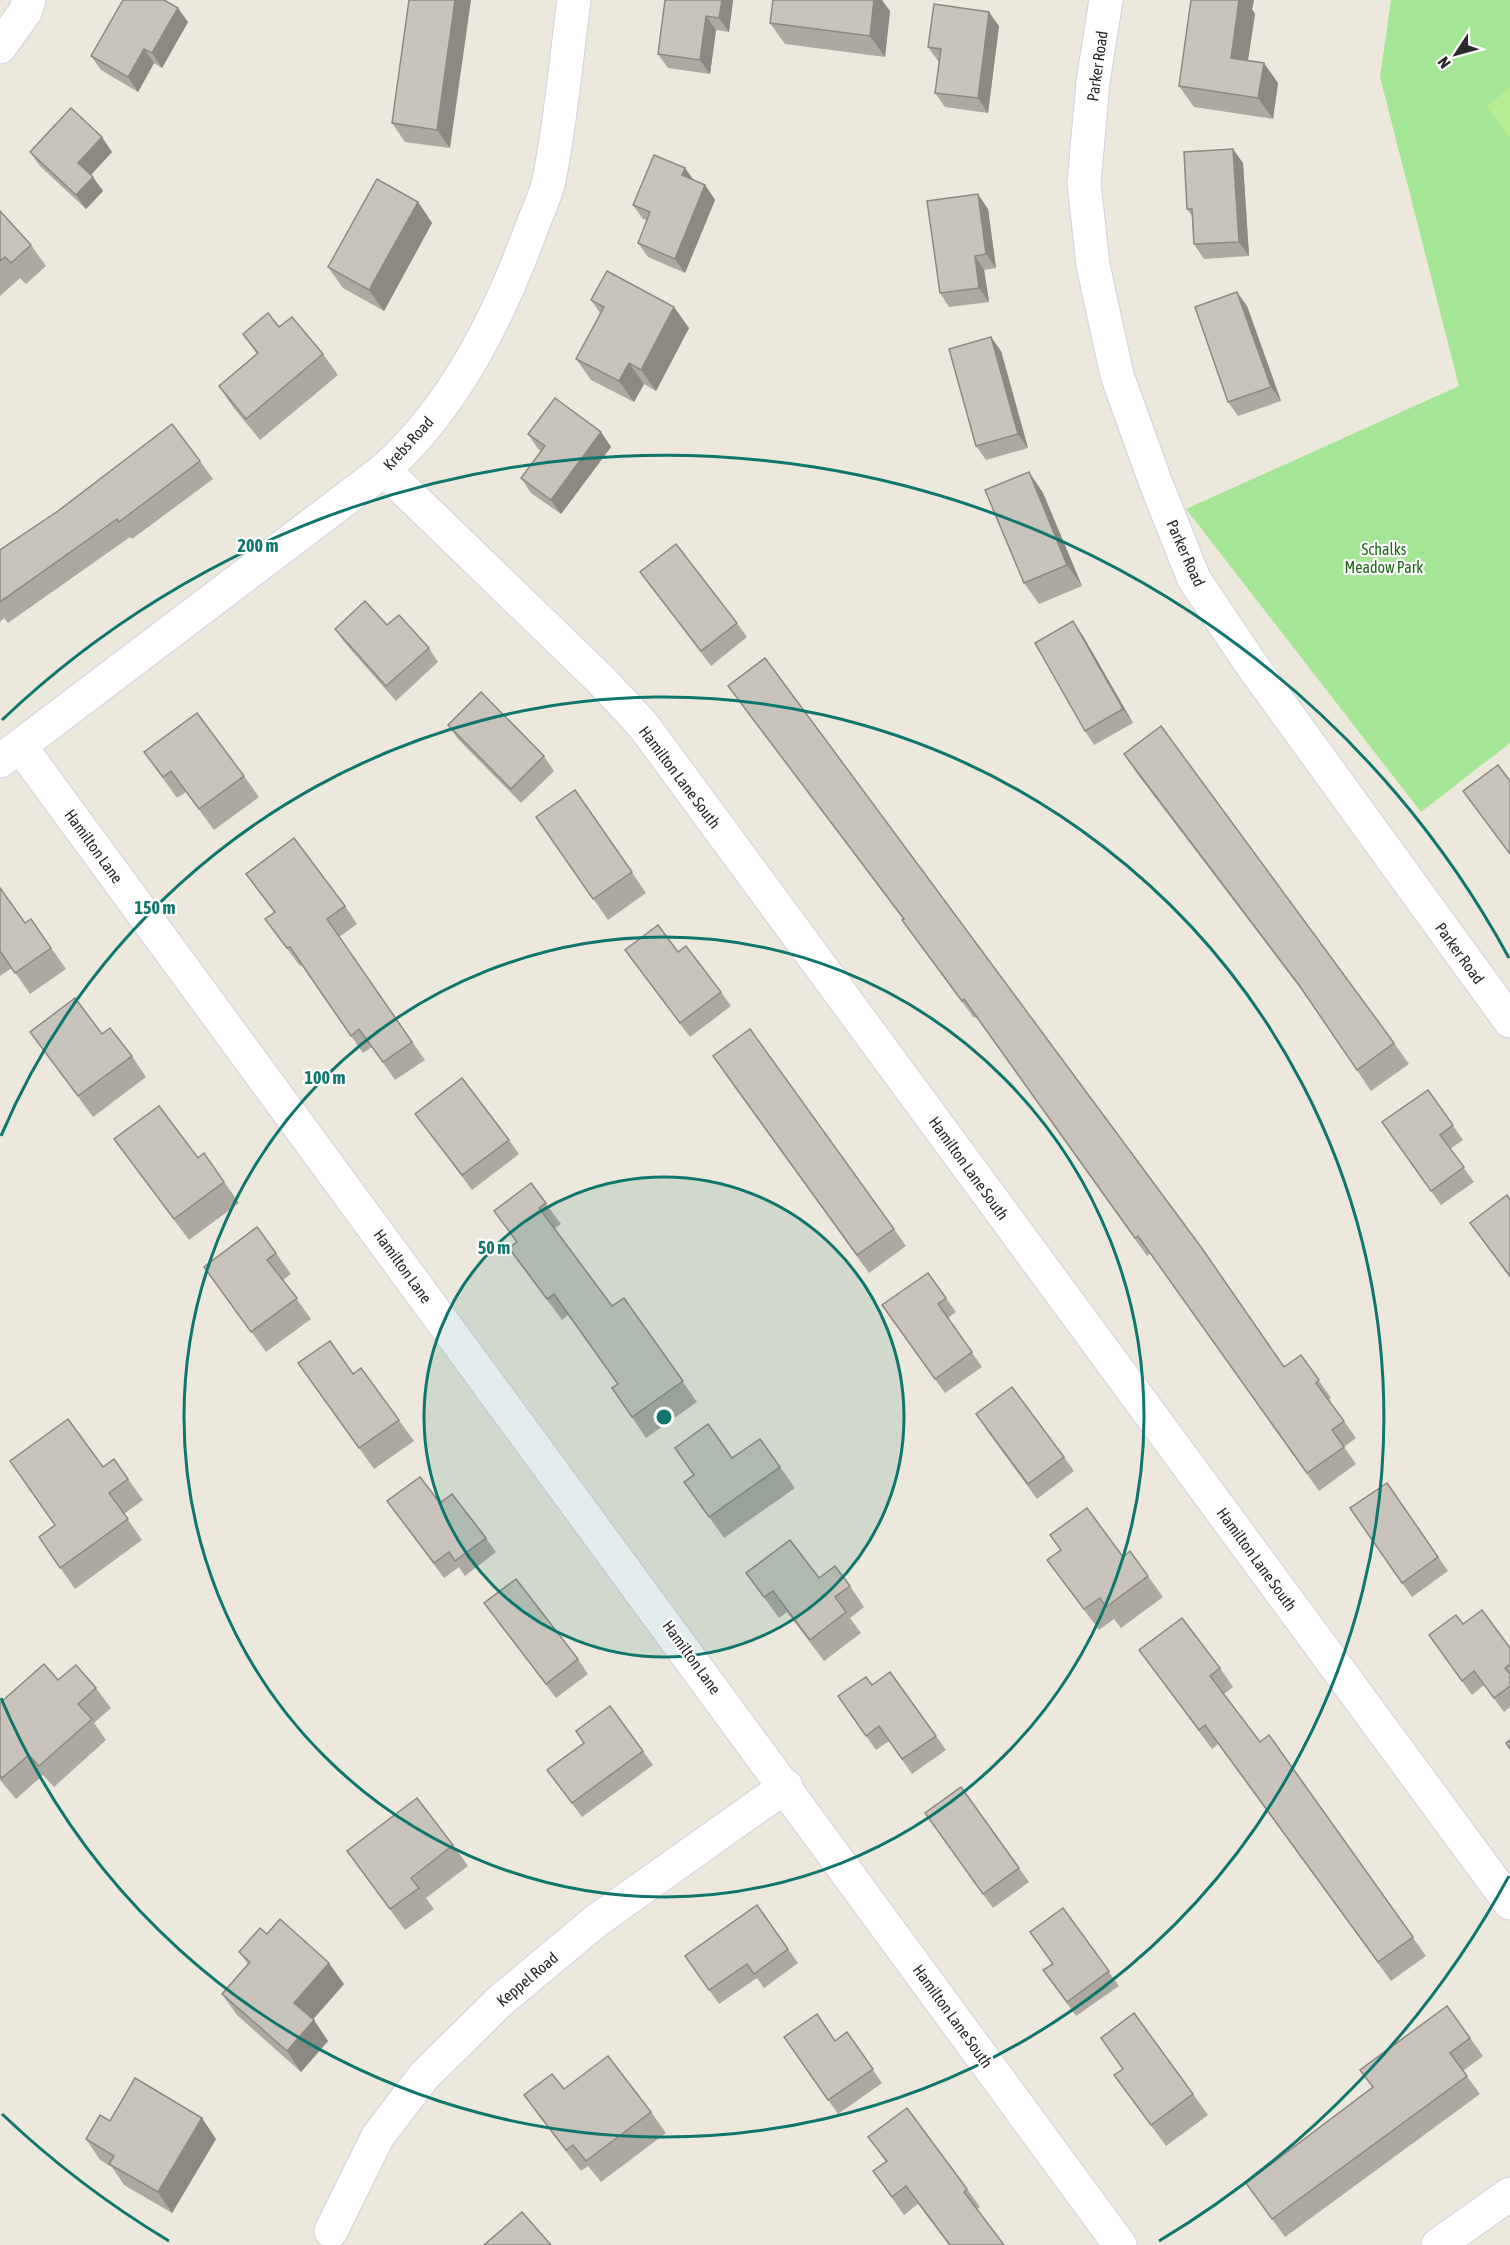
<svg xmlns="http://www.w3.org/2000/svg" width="1510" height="2245" font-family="'Asap Condensed',sans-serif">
<rect width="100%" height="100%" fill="#ece8db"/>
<!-- park -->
<path fill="#a5e596" d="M1391 0H1510V743L1421 812 1186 509 1459 386 1380 77Z"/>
<!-- pitch -->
<path fill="#b8ec92" d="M1510 88V138L1486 106Z"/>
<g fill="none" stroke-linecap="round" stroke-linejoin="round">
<defs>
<g id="minor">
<path d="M1106 0 1093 82 1084 183 1093 265 1117 375 1155 481 1194 579 1251 664 1510 1021"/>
<path d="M0 47 25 12 29 0"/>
<path d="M384 470 601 680 643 725 1510 1903"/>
<path d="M20 746 1120 2245"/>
<path d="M0 761 384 470C454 407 498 319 530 232 536 215 545 198 549 180 561 121 566 60 574 0"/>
<path d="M331 2231 378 2136 424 2076 500 2001 596 1921 786 1786"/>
<path d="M1438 2245 1510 2194"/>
</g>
</defs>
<!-- minor casing -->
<use href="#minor" stroke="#d1d1e3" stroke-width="35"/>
<!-- minor -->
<use href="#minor" stroke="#fff" stroke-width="33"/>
</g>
<!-- wall -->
<g fill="#aca9a1">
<path d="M409 0 450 148 405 142 392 123Z"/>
<path d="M665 0H733L729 32 716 30 710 74 668 68 658 54Z"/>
<path d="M1191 0H1254L1252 9 1255 14 1248 60 1278 83 1273 119 1194 107 1179 86Z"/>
<path d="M890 11 885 57 785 44 770 23Z"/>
<path d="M188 22 162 68 154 63 138 92 101 70 91 56Z"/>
<path d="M999 26 988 113 945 107 935 93 939 62 938 61 928 47Z"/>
<path d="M30 152H112L91 175 103 191 86 209 40 166Z"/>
<path d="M1243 163 1249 256 1204 259 1194 244 1192 216 1187 209Z"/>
<path d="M685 168 694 181 705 185 715 200 685 273 648 257 638 243 647 220 643 219 633 205Z"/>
<path d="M418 202 432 223 384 311 343 288 328 267Z"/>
<path d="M988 209 996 268 984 270 989 302 949 307 940 293Z"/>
<path d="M0 211 31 245 46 266 26 284 20 278 0 296Z"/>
<path d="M591 300 689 328 656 391 644 384 634 402 591 380 576 359 600 313Z"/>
<path d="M1247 306 1281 401 1238 416 1228 402Z"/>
<path d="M243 334 323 354 338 375 260 440 233 407 219 386 257 354Z"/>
<path d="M1001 351 1028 448 986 460 976 446Z"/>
<path d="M601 432 611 447 561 514 531 493 521 478 541 451 538 449 528 434Z"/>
<path d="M200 461 213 479 132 539 130 537 8 623 4 618 0 622V550Z"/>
<path d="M1029 472 1043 493 1082 586 1039 604 1024 583Z"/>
<path d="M640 572 737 623 747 637 711 666Z"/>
<path d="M387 625 429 648 438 662 396 701 345 643 335 629Z"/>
<path d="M1083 636 1133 723 1094 745 1085 731Z"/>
<path d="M728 686 1284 1367 1301 1355 1331 1398 1329 1400 1356 1438 1344 1447 1356 1464 1319 1491 1150 1253 1147 1256 976 1017 974 1018 914 937 902 920 903 919Z"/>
<path d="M448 725 544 756 554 771 521 803 458 739Z"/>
<path d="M144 752 244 776 259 797 214 830 186 792 177 798Z"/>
<path d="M1124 754 1394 1043 1409 1064 1371 1091 1310 1001 1138 775Z"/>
<path d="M575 790 646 893 608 920 536 817Z"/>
<path d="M246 874 345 906 357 924 339 937 425 1060 395 1080 372 1047 363 1053 302 965 300 966 265 919 274 912Z"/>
<path d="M0 888 25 923 31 919 66 969 30 994 12 968 0 976Z"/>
<path d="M625 950 678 952 721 992 731 1006 690 1037Z"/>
<path d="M30 1032 102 1034 132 1056 146 1077 93 1117Z"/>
<path d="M725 1074 894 1229 906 1246 869 1273Z"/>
<path d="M1428 1090 1463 1140 1450 1149 1474 1182 1441 1205 1382 1122Z"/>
<path d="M415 1114 509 1140 519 1154 472 1190Z"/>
<path d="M114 1139 198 1158 204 1153 239 1203 189 1240Z"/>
<path d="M531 1183 561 1224 554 1229 612 1306 624 1298 697 1402 646 1438 612 1388 618 1384 568 1315 562 1320 509 1248 517 1242 494 1211Z"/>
<path d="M1510 1200V1278L1470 1223Z"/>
<path d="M276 1253 291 1274 283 1280 311 1319 266 1352 204 1267Z"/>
<path d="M928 1273 956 1312 948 1318 982 1367 945 1393 882 1305Z"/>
<path d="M298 1363 353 1374 361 1368 414 1441 374 1469Z"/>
<path d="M985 1428 1064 1457 1074 1471 1037 1499Z"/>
<path d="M760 1439 795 1488 724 1538 684 1482 732 1458Z"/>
<path d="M114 1459 143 1500 124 1514 142 1540 75 1589 39 1537 55 1526 103 1467Z"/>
<path d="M1387 1483 1448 1571 1412 1597 1350 1508Z"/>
<path d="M387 1501 440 1503 486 1538 496 1552 465 1576 459 1567 444 1578Z"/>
<path d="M1130 1551 1163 1597 1121 1628 1114 1619 1099 1630 1047 1560 1123 1557Z"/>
<path d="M746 1573 819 1578 850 1586 864 1607 850 1618 861 1633 824 1661 787 1612 779 1618Z"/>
<path d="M484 1603 578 1659 588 1674 556 1698Z"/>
<path d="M1463 1624 1510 1648V1707L1504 1712 1484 1685 1472 1695 1429 1635Z"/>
<path d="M1139 1650 1220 1668 1233 1687 1224 1694 1260 1742 1269 1735 1426 1956 1391 1981 1218 1744 1212 1749Z"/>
<path d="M890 1672 946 1750 912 1774 889 1741 876 1750 838 1696 872 1685Z"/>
<path d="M58 1680 96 1688 111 1708 94 1723 106 1740 54 1787 43 1775 16 1799 0 1780V1703Z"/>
<path d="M584 1743 643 1751 653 1765 582 1817 547 1770Z"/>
<path d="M961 1787 1029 1882 993 1908 925 1813Z"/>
<path d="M453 1845 468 1866 426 1898 434 1909 405 1930 347 1851Z"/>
<path d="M757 1905 798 1963 764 1988 757 1978 719 2004 685 1956Z"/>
<path d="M1063 1908 1119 1986 1076 2016 1043 1970 1052 1964Z"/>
<path d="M267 1934 344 1984 313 2019 328 2041 301 2072 237 2015 222 1994 248 1964 239 1952Z"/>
<path d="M1447 2006 1483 2056 1463 2071 1480 2094 1285 2237 1246 2183 1373 2088Z"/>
<path d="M847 2032 882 2083 838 2114 784 2037 835 2041Z"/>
<path d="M1114 2075 1193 2094 1208 2115 1166 2146Z"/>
<path d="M564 2089 651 2112 666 2133 601 2182 588 2166 581 2171 539 2116 524 2095Z"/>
<path d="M110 2121 216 2139 172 2213 124 2185 112 2167 100 2160 86 2139Z"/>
<path d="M868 2137 967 2189 980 2207 977 2209 1004 2245H949L918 2204 904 2215 873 2171 886 2162Z"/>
</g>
<!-- shaded-wall -->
<g fill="#8c8983">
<path d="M455 0H471L450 148 437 130Z"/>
<path d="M722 0H733L729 32 719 18Z"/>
<path d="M874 0H882L890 11 885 57 870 36Z"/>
<path d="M1239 0H1254L1252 9 1255 14 1245 79 1231 58Z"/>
<path d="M178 8 188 22 162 68 152 53Z"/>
<path d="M989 12 999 26 988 113 978 98Z"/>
<path d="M706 16 716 30 710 74 700 60Z"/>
<path d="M144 49 154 63 138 92 128 77Z"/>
<path d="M1264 63 1278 83 1273 119 1258 98Z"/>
<path d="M102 137 112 152 88 178 78 163Z"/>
<path d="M1233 149 1243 163 1249 256 1239 242Z"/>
<path d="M685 168 695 182 682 175Z"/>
<path d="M93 177 103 191 86 209 76 195Z"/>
<path d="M705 185 715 200 685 273 675 259Z"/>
<path d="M978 194 988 209 996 268 986 254Z"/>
<path d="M418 202 432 223 384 311 369 290Z"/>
<path d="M975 256 984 270 989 302 979 288Z"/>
<path d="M1237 292 1247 306 1281 401 1271 387Z"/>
<path d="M674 307 689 328 656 391 641 370Z"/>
<path d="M991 337 1001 351 1028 448 1018 434Z"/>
<path d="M629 363 644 384 634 402 619 381Z"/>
<path d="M601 432 611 447 561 514 551 500Z"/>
<path d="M1029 472 1043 493 1082 586 1067 565Z"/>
<path d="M1073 621 1083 636 1133 723 1123 709Z"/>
<path d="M329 1963 344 1984 309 2024 294 2003Z"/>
<path d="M314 2020 328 2041 301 2072 287 2051Z"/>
<path d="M202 2118 216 2139 172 2213 158 2192Z"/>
</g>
<!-- building -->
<g fill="#c8c4bb" stroke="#8c8983" stroke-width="1.5">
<path d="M123 0H164L178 8 152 53 144 49 128 77 91 56Z"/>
<path d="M409 0H455L437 130 392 123Z"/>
<path d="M665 0H722L719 18 706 16 700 60 658 54Z"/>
<path d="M773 0H874L870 36 770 23Z"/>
<path d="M1191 0H1239L1231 58 1264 63 1258 98 1179 86Z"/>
<path d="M934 4 989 12 978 98 935 93 941 49 928 47Z"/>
<path d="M71 108 102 137 78 163 93 177 76 195 30 152Z"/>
<path d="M1233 149 1239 242 1194 244 1192 209H1187L1184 152Z"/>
<path d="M654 155 685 168 682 175 705 185 675 259 638 243 650 212 633 205Z"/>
<path d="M377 179 418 202 369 290 328 267Z"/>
<path d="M978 194 986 254 975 256 979 288 940 293 927 201Z"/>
<path d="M0 211 31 245 11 263 5 257 0 261Z"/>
<path d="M607 271 674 307 641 370 629 363 619 381 576 359 604 307 591 300Z"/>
<path d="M1237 292 1271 387 1228 402 1195 307Z"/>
<path d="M268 313 279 327 292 317 323 354 246 419 219 386 258 353 243 334Z"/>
<path d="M991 337 1018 434 976 446 949 349Z"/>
<path d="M555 398 601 432 551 500 521 478 545 446 528 434Z"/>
<path d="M172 424 200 461 119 522 117 519 0 602V550L58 511Z"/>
<path d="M1029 472 1067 565 1024 583 985 490Z"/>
<path d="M676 544 737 623 701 651 640 572Z"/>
<path d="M365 601 387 625 399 615 429 648 386 686 335 629Z"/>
<path d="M1073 621 1123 709 1085 731 1035 643Z"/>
<path d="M765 658 1201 1247 1284 1367 1301 1355 1319 1380 1316 1383 1344 1421 1332 1430 1344 1447 1307 1473 1138 1236 1135 1238 964 999 962 1001 902 920 904 919 728 686Z"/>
<path d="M481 692 544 756 511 789 448 725Z"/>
<path d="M197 713 244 776 199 809 171 771 163 777 144 752Z"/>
<path d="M1161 726 1394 1043 1357 1070 1299 985 1124 754Z"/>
<path d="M1498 765 1510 781V854L1463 791Z"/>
<path d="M575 790 632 872 593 899 536 817Z"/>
<path d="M294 838 345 906 327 919 412 1042 383 1062 359 1029 351 1036 290 947 287 948 265 919 275 912 246 874Z"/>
<path d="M0 888 25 923 31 919 51 948 15 973 0 951Z"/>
<path d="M658 925 678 952 686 946 721 992 680 1023 625 950Z"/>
<path d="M75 998 102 1034 110 1028 132 1056 78 1096 30 1032Z"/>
<path d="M750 1029 894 1229 857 1255 713 1056Z"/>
<path d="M462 1078 509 1140 462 1175 415 1114Z"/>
<path d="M1428 1090 1453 1125 1440 1135 1464 1167 1431 1191 1382 1122Z"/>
<path d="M159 1106 198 1158 204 1153 224 1182 174 1219 114 1139Z"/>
<path d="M531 1183 546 1203 539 1208 612 1306 624 1298 683 1381 632 1417 612 1388 618 1384 554 1294 547 1299 509 1248 517 1242 494 1211Z"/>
<path d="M1507 1195 1510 1200V1276L1470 1223Z"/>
<path d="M257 1227 276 1253 267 1260 297 1298 251 1332 204 1267Z"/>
<path d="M928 1273 946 1298 938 1304 972 1352 935 1379 882 1305Z"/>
<path d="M330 1341 353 1374 361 1368 399 1420 359 1448 298 1363Z"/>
<path d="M1012 1387 1064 1457 1028 1484 976 1414Z"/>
<path d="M68 1419 103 1467 114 1459 128 1479 109 1493 128 1519 60 1568 39 1537 55 1525 10 1461Z"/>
<path d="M708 1424 732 1458 760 1439 780 1467 709 1517 684 1482 694 1475 675 1448Z"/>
<path d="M420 1477 440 1503 452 1494 486 1538 455 1561 449 1552 434 1563 387 1501Z"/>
<path d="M1387 1483 1438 1557 1402 1583 1350 1508Z"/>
<path d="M1087 1508 1123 1557 1130 1551 1148 1576 1106 1607 1100 1598 1084 1609 1047 1560 1061 1550 1050 1535Z"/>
<path d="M790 1540 819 1578 835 1566 850 1586 835 1597 846 1612 810 1640 773 1591 764 1597 746 1573Z"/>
<path d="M516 1579 578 1659 546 1684 484 1603Z"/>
<path d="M1482 1610 1510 1648V1664L1505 1668 1510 1674V1686L1494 1698 1474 1671 1462 1681 1429 1635 1456 1615 1463 1624Z"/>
<path d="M1182 1618 1220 1668 1210 1676 1260 1742 1269 1735 1413 1937 1378 1962 1205 1725 1199 1730 1139 1650Z"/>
<path d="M44 1664 58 1680 76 1665 96 1688 78 1704 92 1719 39 1766 29 1755 2 1778 0 1776V1703Z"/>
<path d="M890 1672 936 1736 902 1759 879 1726 866 1736 838 1696 866 1677 872 1685Z"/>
<path d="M610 1706 643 1751 572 1803 547 1770 584 1743 576 1731Z"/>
<path d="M1510 1740V1749L1506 1743Z"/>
<path d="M961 1787 1019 1868 983 1894 925 1813Z"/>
<path d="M417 1798 453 1845 411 1878 419 1888 390 1909 347 1851Z"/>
<path d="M757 1905 788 1949 754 1974 747 1964 709 1990 685 1956Z"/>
<path d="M1063 1908 1109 1971 1067 2002 1043 1970 1053 1964 1030 1932Z"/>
<path d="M280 1919 329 1963 294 2003 314 2020 287 2051 222 1994 250 1962 239 1952 260 1928 267 1934Z"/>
<path d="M1447 2006 1470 2038 1450 2053 1467 2076 1272 2219 1246 2183 1373 2087 1360 2070Z"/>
<path d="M1134 2013 1193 2094 1151 2125 1114 2075 1123 2069 1101 2038Z"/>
<path d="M817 2014 835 2041 847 2032 873 2069 828 2100 784 2037Z"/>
<path d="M608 2056 651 2112 586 2161 573 2145 566 2150 524 2095 552 2074 564 2089Z"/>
<path d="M135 2078 202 2118 158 2192 109 2164 114 2156 86 2139 100 2115 110 2121Z"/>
<path d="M907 2108 967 2189 964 2192 1004 2245H950L906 2186 892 2197 873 2171 887 2161 868 2137Z"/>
<path d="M522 2212 551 2245H484Z"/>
</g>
<!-- distance rings -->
<circle cx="664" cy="1417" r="240" fill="#0f766e" fill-opacity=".12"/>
<g fill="none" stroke="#0f766e" stroke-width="3">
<circle cx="664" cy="1417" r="240"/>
<circle cx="664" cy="1417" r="480"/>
<path d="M1 1136A720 720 0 1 1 1 1698"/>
<path d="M1509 1876A961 961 0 0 1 1159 2241M169 2241A961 961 0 0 1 2 2114M2 720A961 961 0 0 1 1509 958"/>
</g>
<g text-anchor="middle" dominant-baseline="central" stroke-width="4.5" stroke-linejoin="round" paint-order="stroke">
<!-- street labels -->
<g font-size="16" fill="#2a2a2a" stroke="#fff">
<text transform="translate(1097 66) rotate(-82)">Parker Road</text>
<text transform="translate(408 443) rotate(-48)">Krebs Road</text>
<text transform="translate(1186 553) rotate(66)">Parker Road</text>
<text transform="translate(680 777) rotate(53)">Hamilton Lane South</text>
<text transform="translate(94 846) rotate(54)">Hamilton Lane</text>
<text transform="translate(1460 953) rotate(54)">Parker Road</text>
<text transform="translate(969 1168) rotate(54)">Hamilton Lane South</text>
<text transform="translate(403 1266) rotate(54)">Hamilton Lane</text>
<text transform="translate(1257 1559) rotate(54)">Hamilton Lane South</text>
<text transform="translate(692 1657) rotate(54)">Hamilton Lane</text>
<text transform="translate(527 1979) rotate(-40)">Keppel Road</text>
<text transform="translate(953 2016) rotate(54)">Hamilton Lane South</text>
</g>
<!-- park labels -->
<g font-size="16" fill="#1d6918" stroke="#fff">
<text x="1384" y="549">Schalks<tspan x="1384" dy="18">Meadow Park</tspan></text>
</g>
</g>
<circle cx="664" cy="1417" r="9" fill="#0f766e" stroke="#fff" stroke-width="3"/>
<g font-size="18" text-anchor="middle" font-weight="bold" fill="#0f766e" stroke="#fff" stroke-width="4.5" stroke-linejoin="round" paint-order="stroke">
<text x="258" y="552">200 m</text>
<text x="155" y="914">150 m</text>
<text x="325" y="1084">100 m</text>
<text x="494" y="1254">50 m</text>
</g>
<!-- north arrow -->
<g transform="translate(1456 54) rotate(234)" stroke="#ffffff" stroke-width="4.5" paint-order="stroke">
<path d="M0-4.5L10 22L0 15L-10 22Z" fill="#2a2a2a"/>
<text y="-9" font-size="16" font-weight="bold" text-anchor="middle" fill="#2a2a2a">N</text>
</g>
</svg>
